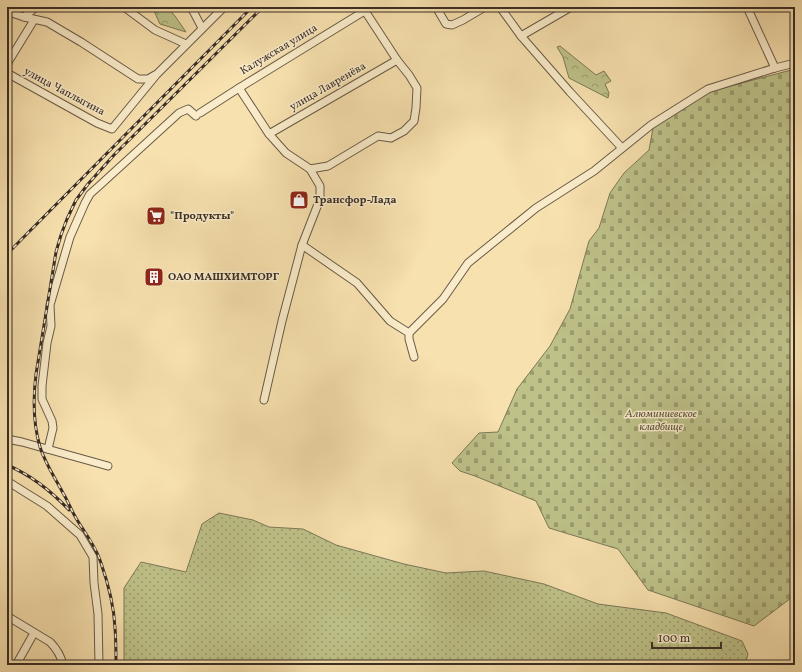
<svg xmlns="http://www.w3.org/2000/svg" width="802" height="672" font-family="Vollkorn,serif">
<defs>
<pattern id="grass-dots" width="8" height="8" patternUnits="userSpaceOnUse"><rect width="8" height="8" fill="#bec289"/><path d="M2 2h.1M6 6h.1" fill="none" stroke="#9b9e70" stroke-width="1.8" stroke-linecap="round"/></pattern>
<pattern id="forest-crowns" width="20" height="18" patternUnits="userSpaceOnUse"><rect width="20" height="18" fill="#bec289"/><path d="M2 6a3 3 0 1 1 6 0M12 15a3 3 0 1 1 6 0" fill="none" stroke="#9b9e70"/></pattern>
<pattern id="cemetery-stones" width="16" height="16" patternUnits="userSpaceOnUse"><rect width="16" height="16" fill="#bec289"/><path d="M2 7V4a2 2 0 0 1 4 0v3zM10 15v-3a2 2 0 0 1 4 0v3z" fill="#9b9e70"/></pattern>
</defs>
<rect width="100%" height="100%" fill="#f7e1ae"/>
<filter id="stains"><feTurbulence type="fractalNoise" baseFrequency=".005" numOctaves="4"/><feColorMatrix values="0 0 0 0 .2 0 0 0 0 .09 0 0 0 0 .02 0 0 0 .5 -.17"/></filter>
<radialGradient id="worn" r=".72"><stop offset=".6" stop-color="#630" stop-opacity="0"/><stop offset="1" stop-color="#630" stop-opacity=".3"/></radialGradient>
<!-- grass -->
<path fill="url(#grass-dots)" stroke="#7c7858" d="M219 513 253 520 269 527 303 529 336 545 404 564 446 573 484 571 544 584 598 604 666 613 742 641 748 654 745 665H124V588L141 562 186 572 202 524Z"/>
<!-- forest -->
<g fill="url(#forest-crowns)" stroke="#7c7858">
<path d="M149 7H167L175 16 186 32 160 24 154 11Z"/>
<path d="M560 46 596 75 604 71 611 81 605 84 609 93 608 98 569 78 563 57 557 47Z"/>
</g>
<!-- cemetery -->
<path fill="url(#cemetery-stones)" stroke="#7c7858" d="M795 69V595L754 626 648 590 618 549 549 528 536 501 475 476 460 471 452 463 479 433 498 432 517 389 550 346 570 309 589 241 599 228 610 193 624 173 649 150 653 128 704 93Z"/>
<g fill="none" stroke-linecap="round" stroke-linejoin="round">
<defs>
<g id="minor">
<path d="M124 7 155 30 186 44"/>
<path d="M191 7 202 28"/>
<path d="M436 7 446 24 452 25 463 20 485 7"/>
<path d="M500 7 521 36 570 92 622 148"/>
<path d="M747 7 775 68"/>
<path d="M7 11 12 13 24 17 47 22 81 42 138 79H148L155 75"/>
<path d="M24 17 36 7"/>
<path d="M521 36 571 7"/>
<path d="M7 64 34 20"/>
<path d="M7 73 97 123 112 129 157 74 224 7"/>
<path d="M239 88 269 134 286 153 310 169 320 186V199L302 245 282 321 264 400"/>
<path d="M200 113 239 88 371 7"/>
<path d="M269 134 397 60"/>
<path d="M310 169 328 166 378 136 391 138 404 131 414 121 416 108 417 88 409 75 397 60 365 11"/>
<path d="M302 245 357 283 390 321 409 333V339L414 357"/>
<path d="M409 333 443 299 468 263 536 208 594 171 651 125 708 89 775 68 795 63"/>
<path d="M7 439 22 442 108 466"/>
<path d="M48 449 53 428 52 421 42 399V386L47 343 51 326 50 305 70 237 85 203 90 194 99 186 179 113 188 109 196 116"/>
<path d="M7 481 47 506 80 535 93 557 94 583 98 614 99 665"/>
<path d="M7 616 50 642C56 648 61 656 63 665"/>
<path d="M16 665 34 633"/>
</g>
</defs>
<!-- minor casing -->
<use href="#minor" stroke="#685a48" stroke-width="9"/>
<!-- minor -->
<use href="#minor" stroke="#faecca" stroke-width="7"/>
<defs>
<g id="rail">
<path d="M7 254 252 7"/>
<path d="M7 465C31 475 51 491 69 510"/>
<path d="M116 665C116 653 116 641 115 628 114 607 108 583 101 563 96 546 84 532 76 518 71 510 68 501 63 493 55 478 45 463 40 447 33 423 33 398 36 374L56 252 61 235 67 219 76 200 88 184 114 155 263 7"/>
</g>
</defs>
<!-- rail casing -->
<use href="#rail" stroke="#392d26" stroke-width="3"/>
<!-- rail -->
<use href="#rail" stroke="#faecca" stroke-width="1.5" stroke-dasharray="4.5" stroke-linecap="butt"/>
</g>
<!-- icons -->
<defs>
<symbol id="shop-square" viewBox="-11 -11 22 22"><rect x="-9" y="-9" width="18" height="18" rx="4" fill="#8f2418" stroke="#faecca"/><path d="M-5-2.5h2.3a2.7 3.5 0 0 1 5.4 0H5L5.5 6h-11ZM-1.5-2.5h3a1.5 2.3 0 0 0-3 0Z" fill="#fff"/></symbol>
<symbol id="supermarket-square" viewBox="-11 -11 22 22"><rect x="-9" y="-9" width="18" height="18" rx="4" fill="#8f2418" stroke="#faecca"/><path d="M-6-5.5h2.5l.6 2H6L4.5 2H-2.5L-4.4-4H-6ZM-1.5 3.2a1.3 1.3 0 1 0 .1 0ZM3 3.2a1.3 1.3 0 1 0 .1 0Z" fill="#fff"/></symbol>
<symbol id="building-square" viewBox="-11 -11 22 22"><rect x="-9" y="-9" width="18" height="18" rx="4" fill="#8f2418" stroke="#faecca"/><path d="M-4-6H4V6H1V3H-1V6H-4ZM-2.5-4.3h1.7v1.8h-1.7ZM.8-4.3h1.7v1.8H.8ZM-2.5-1h1.7V.8h-1.7ZM.8-1h1.7V.8H.8Z" fill="#fff"/></symbol>
</defs>
<g fill-rule="evenodd">
<use href="#shop-square" x="288" y="189" width="22" height="22"/>
<use href="#supermarket-square" x="145" y="205" width="22" height="22"/>
<use href="#building-square" x="143" y="266" width="22" height="22"/>
</g>
<g text-anchor="middle" dominant-baseline="central" stroke-width="3" stroke-linejoin="round" paint-order="stroke">
<!-- street labels -->
<g font-size="11" fill="#392d26" stroke="#faecca">
<text transform="translate(279 50) rotate(-31)">Калужская улица</text>
<text transform="translate(328 87) rotate(-30)">улица Лавренёва</text>
<text transform="translate(64 92) rotate(28)">улица Чаплыгина</text>
</g>
<!-- poi labels -->
<g font-size="11" font-weight="bold" fill="#392d26" stroke="#faecca" text-anchor="start">
<text x="313" y="200">Трансфор-Лада</text>
<text x="170" y="216">"Продукты"</text>
<text x="168" y="277">ОАО МАШХИМТОРГ</text>
</g>
<!-- park labels -->
<g font-size="11" font-style="italic" fill="#5a523f" stroke="#faecca">
<text x="661" y="414">Алюминиевское<tspan x="661" dy="13">кладбище</tspan></text>
</g>
</g>
<!-- margin -->
<rect width="802" height="672" fill="none" stroke="#f7e1ae" stroke-width="24"/>
<rect x="8" y="8" width="786" height="656" fill="none" stroke="#392d26" stroke-width="2"/>
<rect x="12" y="12" width="778" height="648" fill="none" stroke="#392d26"/>
<!-- scale -->
<path d="M652 642v6h69v-6" fill="none" stroke="#392d26" stroke-width="2"/>
<text x="658" y="642" font-size="12" fill="#392d26" stroke="#faecca" stroke-width="3" paint-order="stroke">100 m</text>
<rect width="100%" height="100%" filter="url(#stains)"/>
<rect width="100%" height="100%" fill="url(#worn)"/>
</svg>
